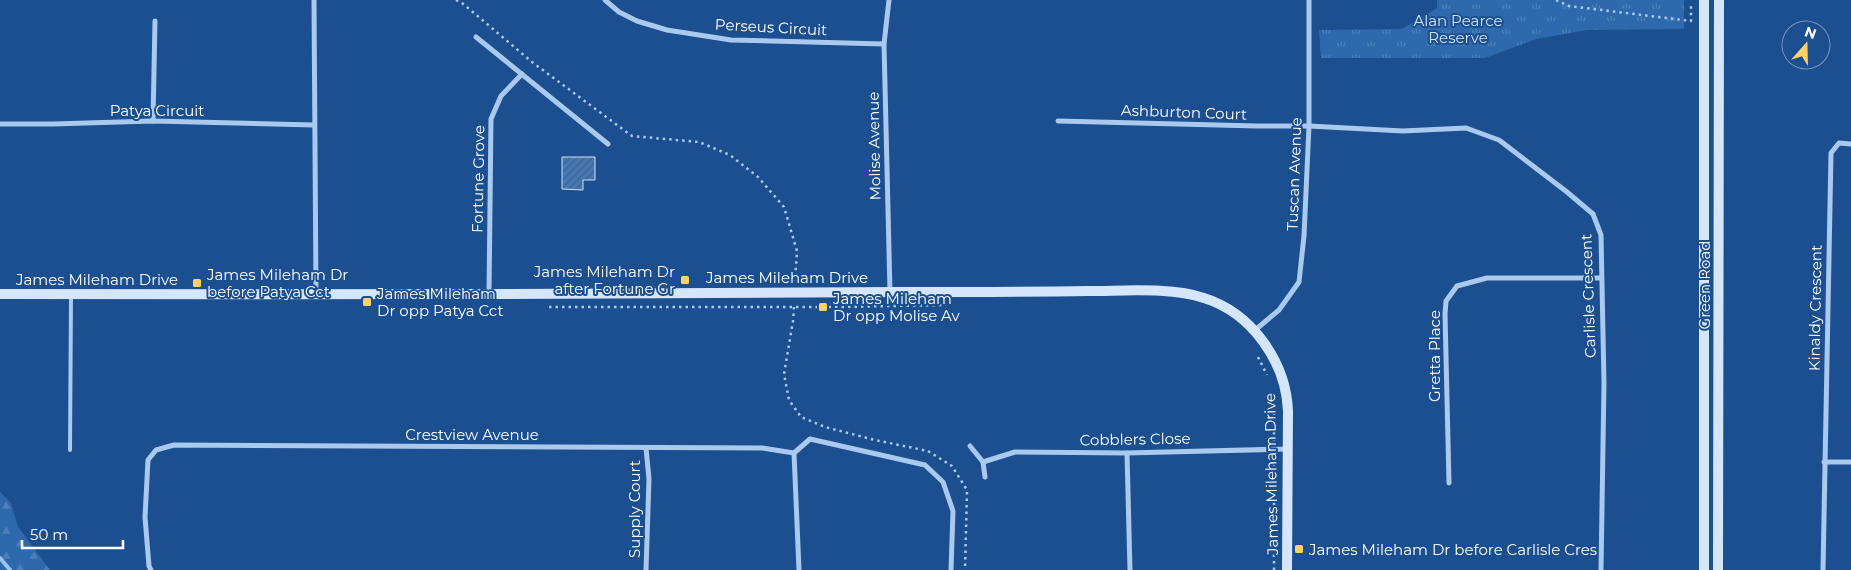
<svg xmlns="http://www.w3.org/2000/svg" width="1851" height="570" font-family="Montserrat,sans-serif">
<defs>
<pattern id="grass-tufts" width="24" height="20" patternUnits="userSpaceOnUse" patternTransform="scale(1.25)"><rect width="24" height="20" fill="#2e69ad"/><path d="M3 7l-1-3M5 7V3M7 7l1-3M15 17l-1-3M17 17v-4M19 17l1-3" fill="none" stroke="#4d80b9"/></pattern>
<pattern id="forest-firs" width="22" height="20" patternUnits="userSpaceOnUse" patternTransform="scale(1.25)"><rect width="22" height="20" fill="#2e69ad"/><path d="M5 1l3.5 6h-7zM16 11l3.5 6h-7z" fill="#4d80b9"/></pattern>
<pattern id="building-hatch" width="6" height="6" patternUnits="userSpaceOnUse" patternTransform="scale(1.25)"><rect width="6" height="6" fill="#4478b7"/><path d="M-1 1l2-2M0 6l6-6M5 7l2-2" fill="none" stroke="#486282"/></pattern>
</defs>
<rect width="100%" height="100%" fill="#1b4f8f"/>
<!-- grass -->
<path fill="url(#grass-tufts)" d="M1437 0H1684V29L1587 30 1536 39 1485 58H1321L1319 30 1402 29 1437 8Z"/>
<!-- forest -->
<path fill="url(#forest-firs)" d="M0 492 11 503 18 527 50 570H0Z"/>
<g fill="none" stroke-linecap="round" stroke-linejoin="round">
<!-- stream -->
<path stroke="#9cc4f0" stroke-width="4" d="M0 558 10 570"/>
</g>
<!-- building -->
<path fill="url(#building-hatch)" stroke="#cfe3fa" d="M562 157H595V180H583V190L562 189Z"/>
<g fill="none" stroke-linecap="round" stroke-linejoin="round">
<!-- path -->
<g stroke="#a9c9ee" stroke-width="2.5" stroke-dasharray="2.5 4" stroke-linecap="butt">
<path d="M456 0 462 3 480 18 532 62 632 136 699 142 730 155 758 177 784 207 797 251 795 281"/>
<path d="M1556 0 1569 6 1691 21V4"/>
<path d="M549 307H840L946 305"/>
<path d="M794 307 793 321 784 374 789 400 801 417 825 427 875 440 928 451 952 466 967 490 965 570"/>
<path d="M1258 357 1267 375"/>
<path d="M1274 441V404"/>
<path d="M1274 570V457"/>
</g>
<!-- lane -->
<path stroke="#a9c9ee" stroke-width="4" d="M70 450 71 296"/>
<!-- street -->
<g stroke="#a9c9ee" stroke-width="5">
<path d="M314 0 316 294"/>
<path d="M605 0 619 12 637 21 667 30 731 40 884 44"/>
<path d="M889 0 884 44 890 292"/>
<path d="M476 37 608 144"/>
<path d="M153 121 155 21"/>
<path d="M1058 121 1257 126H1309L1403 131 1466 128 1499 140 1567 192 1593 214 1601 235 1604 383 1601 570"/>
<path d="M0 124H53L153 121 313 125"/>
<path d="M489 294 491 119 501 96 522 74"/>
<path d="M1254 331 1279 310 1299 282 1304 236 1309 126V0"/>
<path d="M970 446 983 462 985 477"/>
<path d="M794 453 810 439 925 465 943 482 953 511 951 570"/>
<path d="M1127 453 1130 570"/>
<path d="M983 462 1015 452 1127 453 1287 449"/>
<path d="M1824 462H1851"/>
<path d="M1449 483 1445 314 1446 301 1457 286 1487 278H1601"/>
<path d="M151 570 149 566 145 517 148 460 156 450 174 445 762 448 794 453 799 570"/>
<path d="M646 570 649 479 646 448"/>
<path d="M1823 570 1831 153 1839 143 1851 144"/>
</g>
<!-- secondary -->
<g stroke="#d6e6fa" stroke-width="10">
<path d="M0 294C163 294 327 295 490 294 626 294 762 292 899 292 962 292 1026 292 1089 291 1124 291 1172 287 1204 298 1252 313 1286 362 1288 411L1287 570"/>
<path d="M1704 570V0"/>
<path d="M1718 570 1719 0"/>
</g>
</g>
<!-- markers -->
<g fill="#ffd166" stroke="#1b4f8f" stroke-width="2">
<rect x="680" y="275" width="10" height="10" rx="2.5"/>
<rect x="192" y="278" width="10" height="10" rx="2.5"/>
<rect x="362" y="297" width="10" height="10" rx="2.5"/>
<rect x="818" y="302" width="10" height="10" rx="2.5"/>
<rect x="1294" y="544" width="10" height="10" rx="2.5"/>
</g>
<g text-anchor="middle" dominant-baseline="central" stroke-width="4" stroke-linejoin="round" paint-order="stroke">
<!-- park labels -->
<g font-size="15" fill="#cfe3fa" stroke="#1b4f8f">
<text x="1458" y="20">Alan Pearce<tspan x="1458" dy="17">Reserve</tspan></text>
</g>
<!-- street labels -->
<g font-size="15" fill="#fff" stroke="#1b4f8f">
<text transform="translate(771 27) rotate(3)">Perseus Circuit</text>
<text x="157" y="110">Patya Circuit</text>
<text transform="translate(1184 112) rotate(2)">Ashburton Court</text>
<text transform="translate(874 146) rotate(-91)">Molise Avenue</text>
<text transform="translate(1294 174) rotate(-88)">Tuscan Avenue</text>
<text transform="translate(478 179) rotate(-89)">Fortune Grove</text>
<text x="787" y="277">James Mileham Drive</text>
<text x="97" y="279">James Mileham Drive</text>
<text transform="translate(1704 285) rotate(-90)">Green Road</text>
<text transform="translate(1588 296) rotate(-92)">Carlisle Crescent</text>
<text transform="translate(1815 308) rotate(-89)">Kinaldy Crescent</text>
<text transform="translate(1434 356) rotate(-90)">Gretta Place</text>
<text x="472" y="434">Crestview Avenue</text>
<text transform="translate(1135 439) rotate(-1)">Cobblers Close</text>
<text transform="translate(1271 474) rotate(-91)">James Mileham Drive</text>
<text transform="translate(634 509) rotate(-90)">Supply Court</text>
</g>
<!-- poi labels -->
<g font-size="15" fill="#fff" stroke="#1b4f8f" text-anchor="start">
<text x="675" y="271" text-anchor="end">James Mileham Dr<tspan x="675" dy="17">after Fortune Gr</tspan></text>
<text x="207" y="274">James Mileham Dr<tspan x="207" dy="17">before Patya Cct</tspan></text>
<text x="377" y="293">James Mileham<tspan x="377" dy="17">Dr opp Patya Cct</tspan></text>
<text x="833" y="298">James Mileham<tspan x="833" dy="17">Dr opp Molise Av</tspan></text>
<text x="1309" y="549">James Mileham Dr before Carlisle Cres</text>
</g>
</g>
<!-- north arrow -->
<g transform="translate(1806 45) rotate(20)"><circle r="24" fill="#1b4f8f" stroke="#7695bc"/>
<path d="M0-4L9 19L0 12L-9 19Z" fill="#ffd166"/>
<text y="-8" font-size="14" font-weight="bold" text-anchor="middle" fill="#ffffff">N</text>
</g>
<!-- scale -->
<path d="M22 540v8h101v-8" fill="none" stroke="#ffffff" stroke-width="2.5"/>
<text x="30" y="540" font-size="15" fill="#ffffff" stroke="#1b4f8f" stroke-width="4" paint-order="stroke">50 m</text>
</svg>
